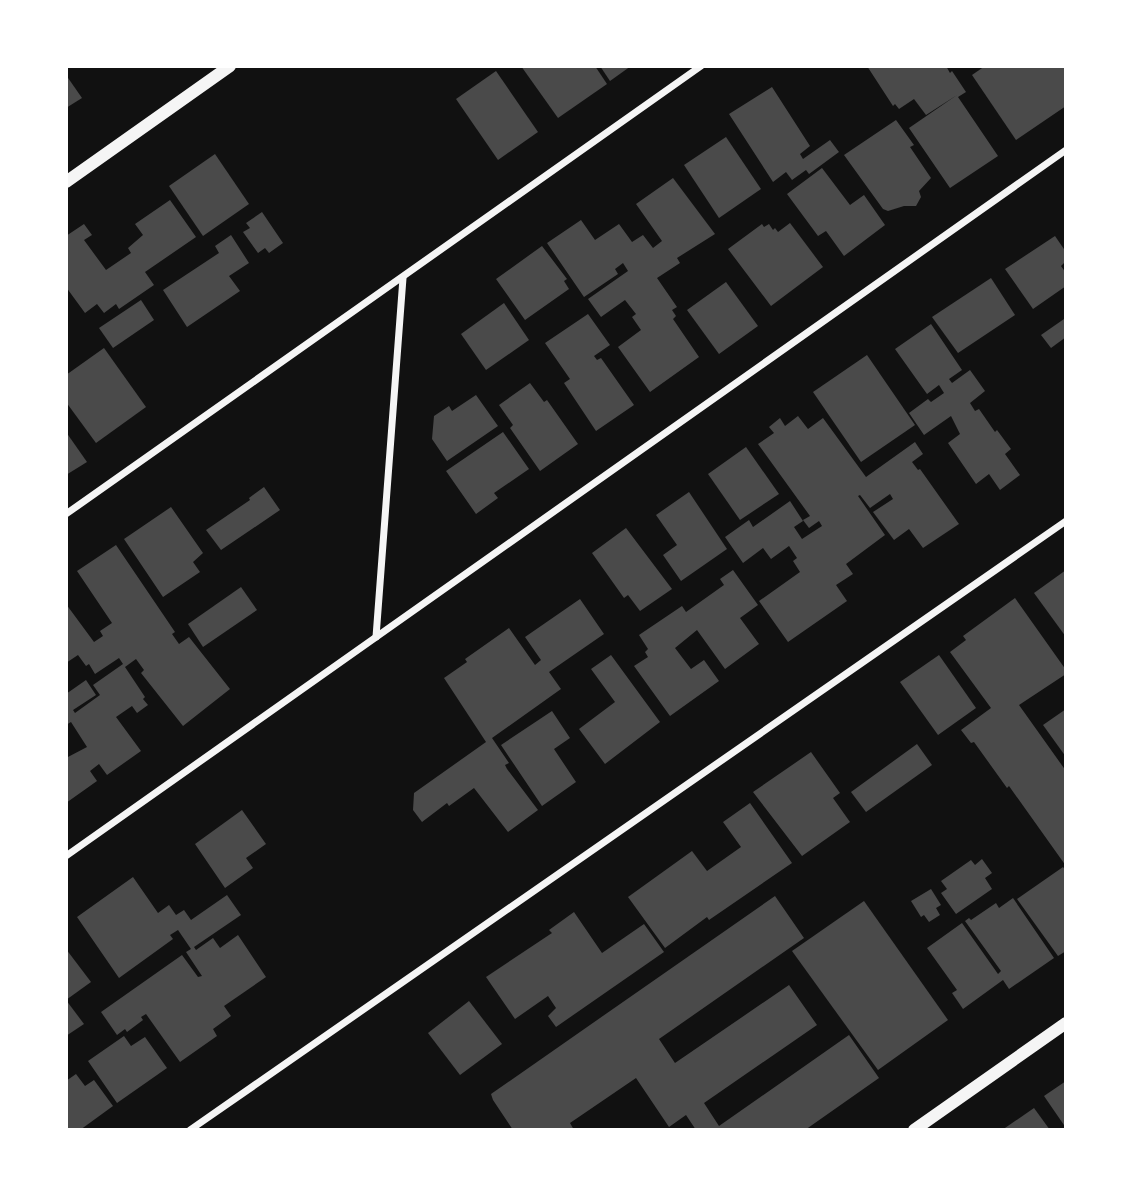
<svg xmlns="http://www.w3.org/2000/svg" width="1132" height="1196" font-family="'PT Sans',sans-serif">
<rect width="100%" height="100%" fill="#111"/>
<!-- building -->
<g fill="#4a4a4a">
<path d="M521 66H595L607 84 558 118Z"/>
<path d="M600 66H631L610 81Z"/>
<path d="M867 66H946L950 73 952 71 966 92 958 97 998 156 950 188 909 128 957 95 926 115 914 99 899 109 895 104 893 106Z"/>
<path d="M985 66H1066V106L1016 140 972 75Z"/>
<path d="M496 71 538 132 498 160 456 99Z"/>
<path d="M66 75 82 98 66 108Z"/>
<path d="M772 87 810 146 800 154 803 159 830 140 839 152 809 174 806 170 792 180 786 172 773 182 729 114Z"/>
<path d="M896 120 914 145 910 147 931 178 919 191 921 197 916 206H904L888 211 883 209 844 155Z"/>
<path d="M726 137 761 189 719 218 684 165Z"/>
<path d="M215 154 249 204 203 236 169 186Z"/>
<path d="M822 168 850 205 864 195 885 225 844 256 826 231 818 236 787 194Z"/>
<path d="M673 178 715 234 677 258 680 263 657 278 677 307 672 310 676 316 673 319 699 357 650 392 618 347 641 330 632 317 636 314 625 300 601 317 588 299 628 271 623 263 615 269 618 274 584 297 547 243 581 220 595 240 619 224 632 242 643 235 653 248 662 241 636 204Z"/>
<path d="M170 200 196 237 145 272 154 285 119 309 116 304 104 313 97 304 85 313 66 287V236L84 224 92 235 84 240 106 270 131 253 128 248 143 235 135 224Z"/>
<path d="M262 212 283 243 269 253 265 248 258 253 243 232 250 228 246 223Z"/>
<path d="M790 223 823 267 771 306 728 249 762 224 764 227 769 224 773 230 775 228 778 232Z"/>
<path d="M231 235 249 263 229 276 240 291 187 327 163 290 219 253 215 246Z"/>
<path d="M1055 236 1066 252V261L1061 266 1066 273V286L1033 309 1005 269Z"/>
<path d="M542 246 567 279 564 281 569 289 525 320 496 279Z"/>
<path d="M991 278 1015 315 958 353 932 317Z"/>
<path d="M726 282 758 326 719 354 687 310Z"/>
<path d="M141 300 154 320 113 348 99 328Z"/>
<path d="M504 303 529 340 486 370 461 334Z"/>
<path d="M588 314 610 345 594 356 597 360 601 358 634 405 596 431 564 383 570 379 545 343Z"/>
<path d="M1064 319 1066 337 1051 348 1041 335Z"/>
<path d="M931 324 962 370 949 379 952 383 970 370 985 391 970 403 975 411 979 409 995 432 997 430 1011 449 1005 454 1020 475 1000 490 989 474 976 484 948 443 960 434 951 416 924 435 909 413 928 399 931 402 944 393 939 385 927 394 895 349Z"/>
<path d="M104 348 146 407 96 443 66 402V375Z"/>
<path d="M867 355 915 425 861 462 813 392Z"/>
<path d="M530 383 544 402 547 400 578 444 540 471 510 428 513 425 499 405Z"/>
<path d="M476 395 498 426 447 461 432 439 434 416 449 406 452 411Z"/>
<path d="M798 416 808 429 823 418 866 477 915 442 923 454 912 462 918 470 920 469 959 524 923 548 909 529 894 540 873 512 893 499 890 494 870 508 860 495 858 496 885 535 846 564 853 574 836 585 847 601 788 642 759 601 800 572 793 561 797 558 789 546 771 559 763 548 743 563 725 537 749 520 753 527 790 501 803 521 794 527 802 539 822 526 819 521 809 528 803 520 810 516 758 444 774 433 769 427 780 418 785 426Z"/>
<path d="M66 432 87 462 66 475Z"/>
<path d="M503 432 529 469 494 493 498 498 476 514 446 471Z"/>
<path d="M746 447 779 494 740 520 708 474Z"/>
<path d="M264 487 280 510 221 550 206 530 250 500 249 498Z"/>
<path d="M689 492 727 549 681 581 663 555 677 545 656 515Z"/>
<path d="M171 507 203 553 193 562 200 572 163 597 124 539Z"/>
<path d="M626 528 672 589 640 611 628 595 624 598 592 553Z"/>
<path d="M116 545 175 632 172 634 179 644 189 637 230 689 183 726 141 673 144 670 136 659 125 667 145 697 143 699 148 705 137 713 132 706 116 717 141 751 107 775 99 764 90 771 97 781 66 803V758L87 747 71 722 66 725V694L86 680 96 695 73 710 75 713 100 695 93 685 123 664 119 658 95 674 89 664 86 666 78 655 66 663V604L94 642 103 636 100 631 112 623 77 571Z"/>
<path d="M733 570 758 605 740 618 759 644 725 669 697 630 675 648 691 669 704 660 719 681 670 716 634 666 648 657 645 652 648 649 639 635 682 606 686 612 724 585 720 579Z"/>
<path d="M1066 570V637L1034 593Z"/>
<path d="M241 587 257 610 203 647 188 624Z"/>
<path d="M1015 598 1066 670V674L1019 705 1066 771V866L1009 786 1007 788 974 742 971 743 961 730 991 708 950 652 966 640 963 636Z"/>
<path d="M580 599 604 634 549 672 561 689 492 738 509 763 505 765 507 769 538 810 508 832 474 788 449 806 447 803 422 822 413 810 414 793 486 742 444 678 467 662 465 659 509 628 535 665 541 660 525 637Z"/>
<path d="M611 655 660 722 605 764 579 729 615 702 591 669Z"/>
<path d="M939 655 976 708 938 735 900 682Z"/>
<path d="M1066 709V757L1043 725Z"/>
<path d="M552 711 570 738 554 749 576 782 542 806 501 745Z"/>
<path d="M917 744 932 765 866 812 851 792Z"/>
<path d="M811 752 840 793 833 798 850 822 802 856 753 792Z"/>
<path d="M750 803 792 863 709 920 707 917 665 948 628 897 692 851 707 871 741 847 723 822Z"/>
<path d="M242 810 266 844 246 858 253 868 225 888 195 844Z"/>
<path d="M982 859 992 873 985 878 992 889 956 914 941 893 947 889 941 881 971 860 975 865Z"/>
<path d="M1063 867 1066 871V951L1058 956 1017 899Z"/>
<path d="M133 877 158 913 169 905 176 915 184 910 191 920 227 895 241 915 194 947 196 950 213 938 220 948 238 935 266 977 224 1006 231 1016 213 1029 217 1036 180 1062 146 1014 141 1017 143 1020 127 1032 125 1029 117 1035 101 1012 182 955 198 977 202 976 186 952 191 949 178 930 170 935 173 939 119 978 77 917Z"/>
<path d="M931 889 941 905 936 908 940 915 929 922 924 915 921 917 911 901Z"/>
<path d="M775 896 804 938 659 1039 675 1063 789 985 817 1025 704 1103 719 1126 849 1035 879 1078 805 1130H696L686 1115 669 1127 636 1078 570 1123 574 1130H513L493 1100 491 1094Z"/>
<path d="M1013 898 1054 958 1009 989 1003 980 963 1009 952 993 957 990 927 948 962 923 998 974 1001 971 965 921 969 918 971 920 996 903 999 908Z"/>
<path d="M864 901 948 1020 878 1070 792 951Z"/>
<path d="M574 912 602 953 644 924 664 952 556 1027 548 1016 556 1008 548 996 515 1019 486 977 552 933 549 930Z"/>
<path d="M66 949 91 982 66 1000Z"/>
<path d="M66 1000 84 1024 66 1036Z"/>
<path d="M469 1001 502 1044 460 1075 428 1033Z"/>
<path d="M124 1036 131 1046 145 1037 167 1068 117 1103 88 1061Z"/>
<path d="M76 1074 85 1086 94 1080 113 1106 80 1130H66V1081Z"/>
<path d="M1066 1081V1128L1044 1096Z"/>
<path d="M1034 1108 1050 1130H1002Z"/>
</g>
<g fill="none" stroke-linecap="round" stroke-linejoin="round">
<!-- minor -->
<g stroke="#f5f5f5" stroke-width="7">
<path d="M66 514 701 66"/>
<path d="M376 637 403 278"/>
<path d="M66 856 1066 150"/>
<path d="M190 1130 1066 521"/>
</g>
<!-- tertiary -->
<g stroke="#f5f5f5" stroke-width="12">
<path d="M66 182 230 66"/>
<path d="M914 1130 1066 1023"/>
</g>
</g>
<!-- border -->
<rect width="1132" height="1196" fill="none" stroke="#ffffff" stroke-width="136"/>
</svg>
